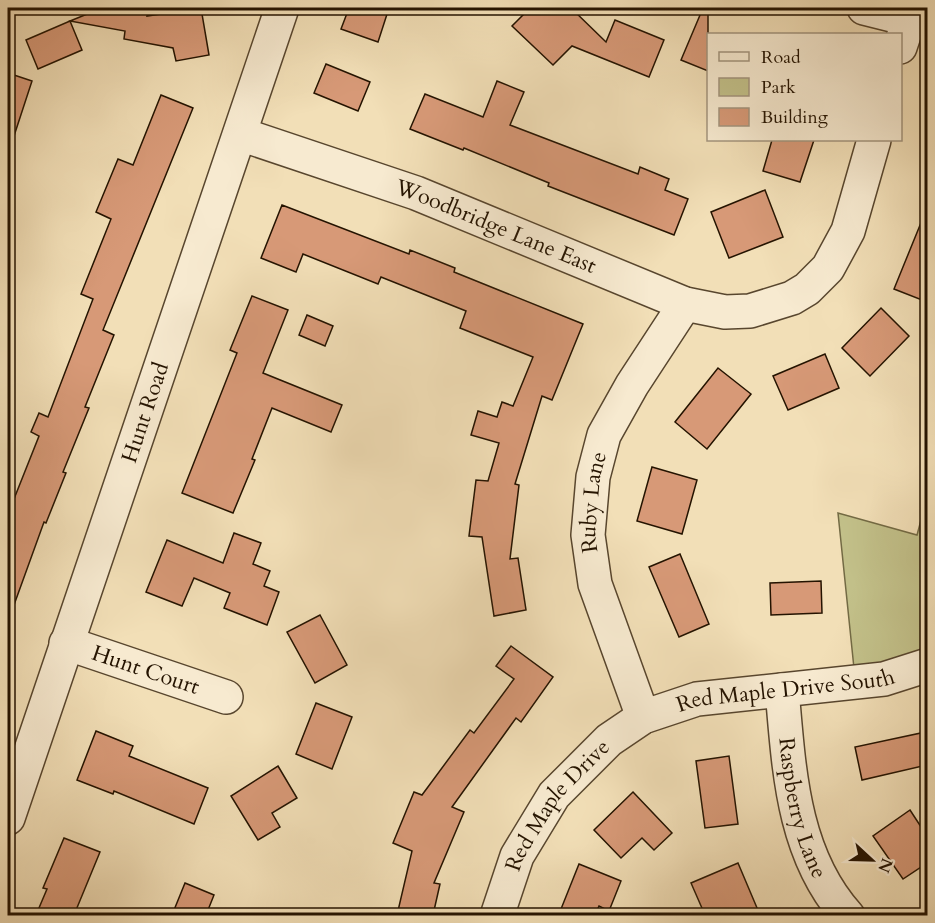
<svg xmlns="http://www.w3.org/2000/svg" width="935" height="923" font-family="Cardo,serif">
<rect width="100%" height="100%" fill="#f2dfb7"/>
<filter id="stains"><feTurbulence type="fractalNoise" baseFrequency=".00333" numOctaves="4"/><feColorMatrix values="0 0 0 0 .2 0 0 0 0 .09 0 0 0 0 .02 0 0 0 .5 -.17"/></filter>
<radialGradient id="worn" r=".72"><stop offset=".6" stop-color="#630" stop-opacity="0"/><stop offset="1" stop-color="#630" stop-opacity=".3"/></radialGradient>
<!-- green -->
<path fill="#c2c089" stroke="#736a44" stroke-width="1.5" d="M927 498V654L855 678 838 513 917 535Z"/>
<!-- building -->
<g fill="#d79977" stroke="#241300" stroke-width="1.5">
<path d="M102 8H148L147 16 201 8 209 55 176 61 173 48 124 39 125 31 70 21Z"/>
<path d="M349 8H389L378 42 341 29Z"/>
<path d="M530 8H571L606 42 615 20 664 40 649 77 572 46 553 65 512 26Z"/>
<path d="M703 8H708V71L681 60Z"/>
<path d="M70 21 82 50 38 69 26 40Z"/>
<path d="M326 64 370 82 358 111 314 93Z"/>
<path d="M8 73 32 81 12 142 8 141Z"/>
<path d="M497 81 524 92 510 125 638 174 640 167 669 179 665 190 688 199 674 235 548 186 549 183 464 148 463 150 410 129 425 94 483 117Z"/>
<path d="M161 95 193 108 103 330 114 335 85 407 89 408 63 472 66 473 46 523 44 522 10 616H8V514L39 436 31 432 39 413 48 417 93 299 81 294 111 219 96 212 118 159 133 165Z"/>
<path d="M772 140H814L800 182 763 171Z"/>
<path d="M765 190 783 237 729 258 711 212Z"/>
<path d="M282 205 409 254 410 250 455 268 454 272 583 324 552 400 542 396 515 484 519 485 510 559 518 558 526 610 494 616 482 537 469 536 476 480 488 481 499 443 471 435 478 411 497 417 502 402 513 406 533 357 460 328 466 311 381 277 378 284 303 254 296 272 261 258Z"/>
<path d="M927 208V302L894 289Z"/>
<path d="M252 296 288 310 263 373 342 405 331 432 272 408 252 459 255 460 233 513 182 493 237 353 230 350Z"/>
<path d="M881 308 909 336 870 376 842 348Z"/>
<path d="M307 315 333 326 325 346 299 335Z"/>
<path d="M825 354 839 388 788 410 773 376Z"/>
<path d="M718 368 751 394 707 449 675 422Z"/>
<path d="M652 467 697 480 682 534 637 521Z"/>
<path d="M234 533 261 543 253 564 270 571 264 586 279 592 267 625 224 608 230 593 194 578 182 606 146 592 167 540 223 563Z"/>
<path d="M680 554 709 624 679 637 649 567Z"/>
<path d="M821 581 822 613 771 615 770 583Z"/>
<path d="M320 615 347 665 315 683 287 632Z"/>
<path d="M511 646 553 677 521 722 516 718 452 807 464 812 434 883 440 884 433 915H397L412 851 393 843 414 792 422 795 470 730 474 733 514 679 496 666Z"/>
<path d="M316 703 352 717 332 769 296 754Z"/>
<path d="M96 731 133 746 129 756 208 788 194 824 114 791 113 794 77 780Z"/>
<path d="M921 733 927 765 862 780 855 747Z"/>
<path d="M729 756 738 824 705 828 696 761Z"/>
<path d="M278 766 297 798 272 813 280 827 258 840 231 796Z"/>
<path d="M633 792 672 833 654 850 642 838 621 858 594 830Z"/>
<path d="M910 810 927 836V863L903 879 873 836Z"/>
<path d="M64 838 100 852 74 915H36L47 889 43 888Z"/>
<path d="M738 863 760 915H705L691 883Z"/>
<path d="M579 864 621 881 609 911 599 906 595 915H576L561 909Z"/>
<path d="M185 883 214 895 206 915H172Z"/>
</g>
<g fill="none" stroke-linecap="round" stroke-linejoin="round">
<defs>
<g id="minor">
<path d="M864 8 908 19"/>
<path d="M900 47 913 8"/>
<path id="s1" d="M240 134 416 193 685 304 725 312 750 311 792 298 807 289 828 268 848 231 874 140"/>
<path id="s2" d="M66 643 226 697"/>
<path id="s3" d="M782 690C789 768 792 854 848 916"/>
<path id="s4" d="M643 717 595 584 588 535 593 477 604 435 632 385 685 304"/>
<path id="s5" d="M8 818 282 8"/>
<path id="s6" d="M497 916 517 856 554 795 609 740 643 717 697 699 884 679 928 665"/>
</g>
</defs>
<!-- minor casing -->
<use href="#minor" stroke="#58462e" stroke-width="36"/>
<!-- minor -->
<use href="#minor" stroke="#f7ead0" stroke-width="33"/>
</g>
<g text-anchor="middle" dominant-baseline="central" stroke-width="4.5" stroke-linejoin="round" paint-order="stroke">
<!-- street labels -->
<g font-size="22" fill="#241300" stroke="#f7ead0">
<text stroke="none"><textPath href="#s1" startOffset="272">Woodbridge Lane East</textPath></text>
<text stroke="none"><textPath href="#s5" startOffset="428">Hunt Road</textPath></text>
<text stroke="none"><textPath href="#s4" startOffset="224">Ruby Lane</textPath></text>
<text stroke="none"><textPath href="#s2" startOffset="84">Hunt Court</textPath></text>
<text stroke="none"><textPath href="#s6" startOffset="399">Red Maple Drive South</textPath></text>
<text stroke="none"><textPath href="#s3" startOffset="120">Raspberry Lane</textPath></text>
<text stroke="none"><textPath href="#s6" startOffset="128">Red Maple Drive</textPath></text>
</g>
</g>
<!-- margin -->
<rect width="935" height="923" fill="none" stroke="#f2dfb7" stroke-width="30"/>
<rect x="9" y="9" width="917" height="905" fill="none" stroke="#241300" stroke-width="3"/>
<rect x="15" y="15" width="905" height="893" fill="none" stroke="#241300" stroke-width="1.5"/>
<!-- legend -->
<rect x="707" y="33" width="195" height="108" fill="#f7ead0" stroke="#a3947d" stroke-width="1.5"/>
<rect x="719" y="52" width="30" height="9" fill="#f7ead0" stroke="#a3947d" stroke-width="1.5"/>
<text x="761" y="63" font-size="18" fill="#241300">Road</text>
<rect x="719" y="78" width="30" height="18" fill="#c2c089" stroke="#a3947d" stroke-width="1.5"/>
<text x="761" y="93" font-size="18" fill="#241300">Park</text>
<rect x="719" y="108" width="30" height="18" fill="#d79977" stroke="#a3947d" stroke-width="1.5"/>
<text x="761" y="123" font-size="18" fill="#241300">Building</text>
<!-- north arrow -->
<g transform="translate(872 860) rotate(112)" stroke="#f7ead0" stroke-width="4.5" paint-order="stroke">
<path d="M0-4.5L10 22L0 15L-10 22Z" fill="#241300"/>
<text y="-9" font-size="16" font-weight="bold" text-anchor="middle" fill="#241300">N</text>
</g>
<rect width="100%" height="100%" filter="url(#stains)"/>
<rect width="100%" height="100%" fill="url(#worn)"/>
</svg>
